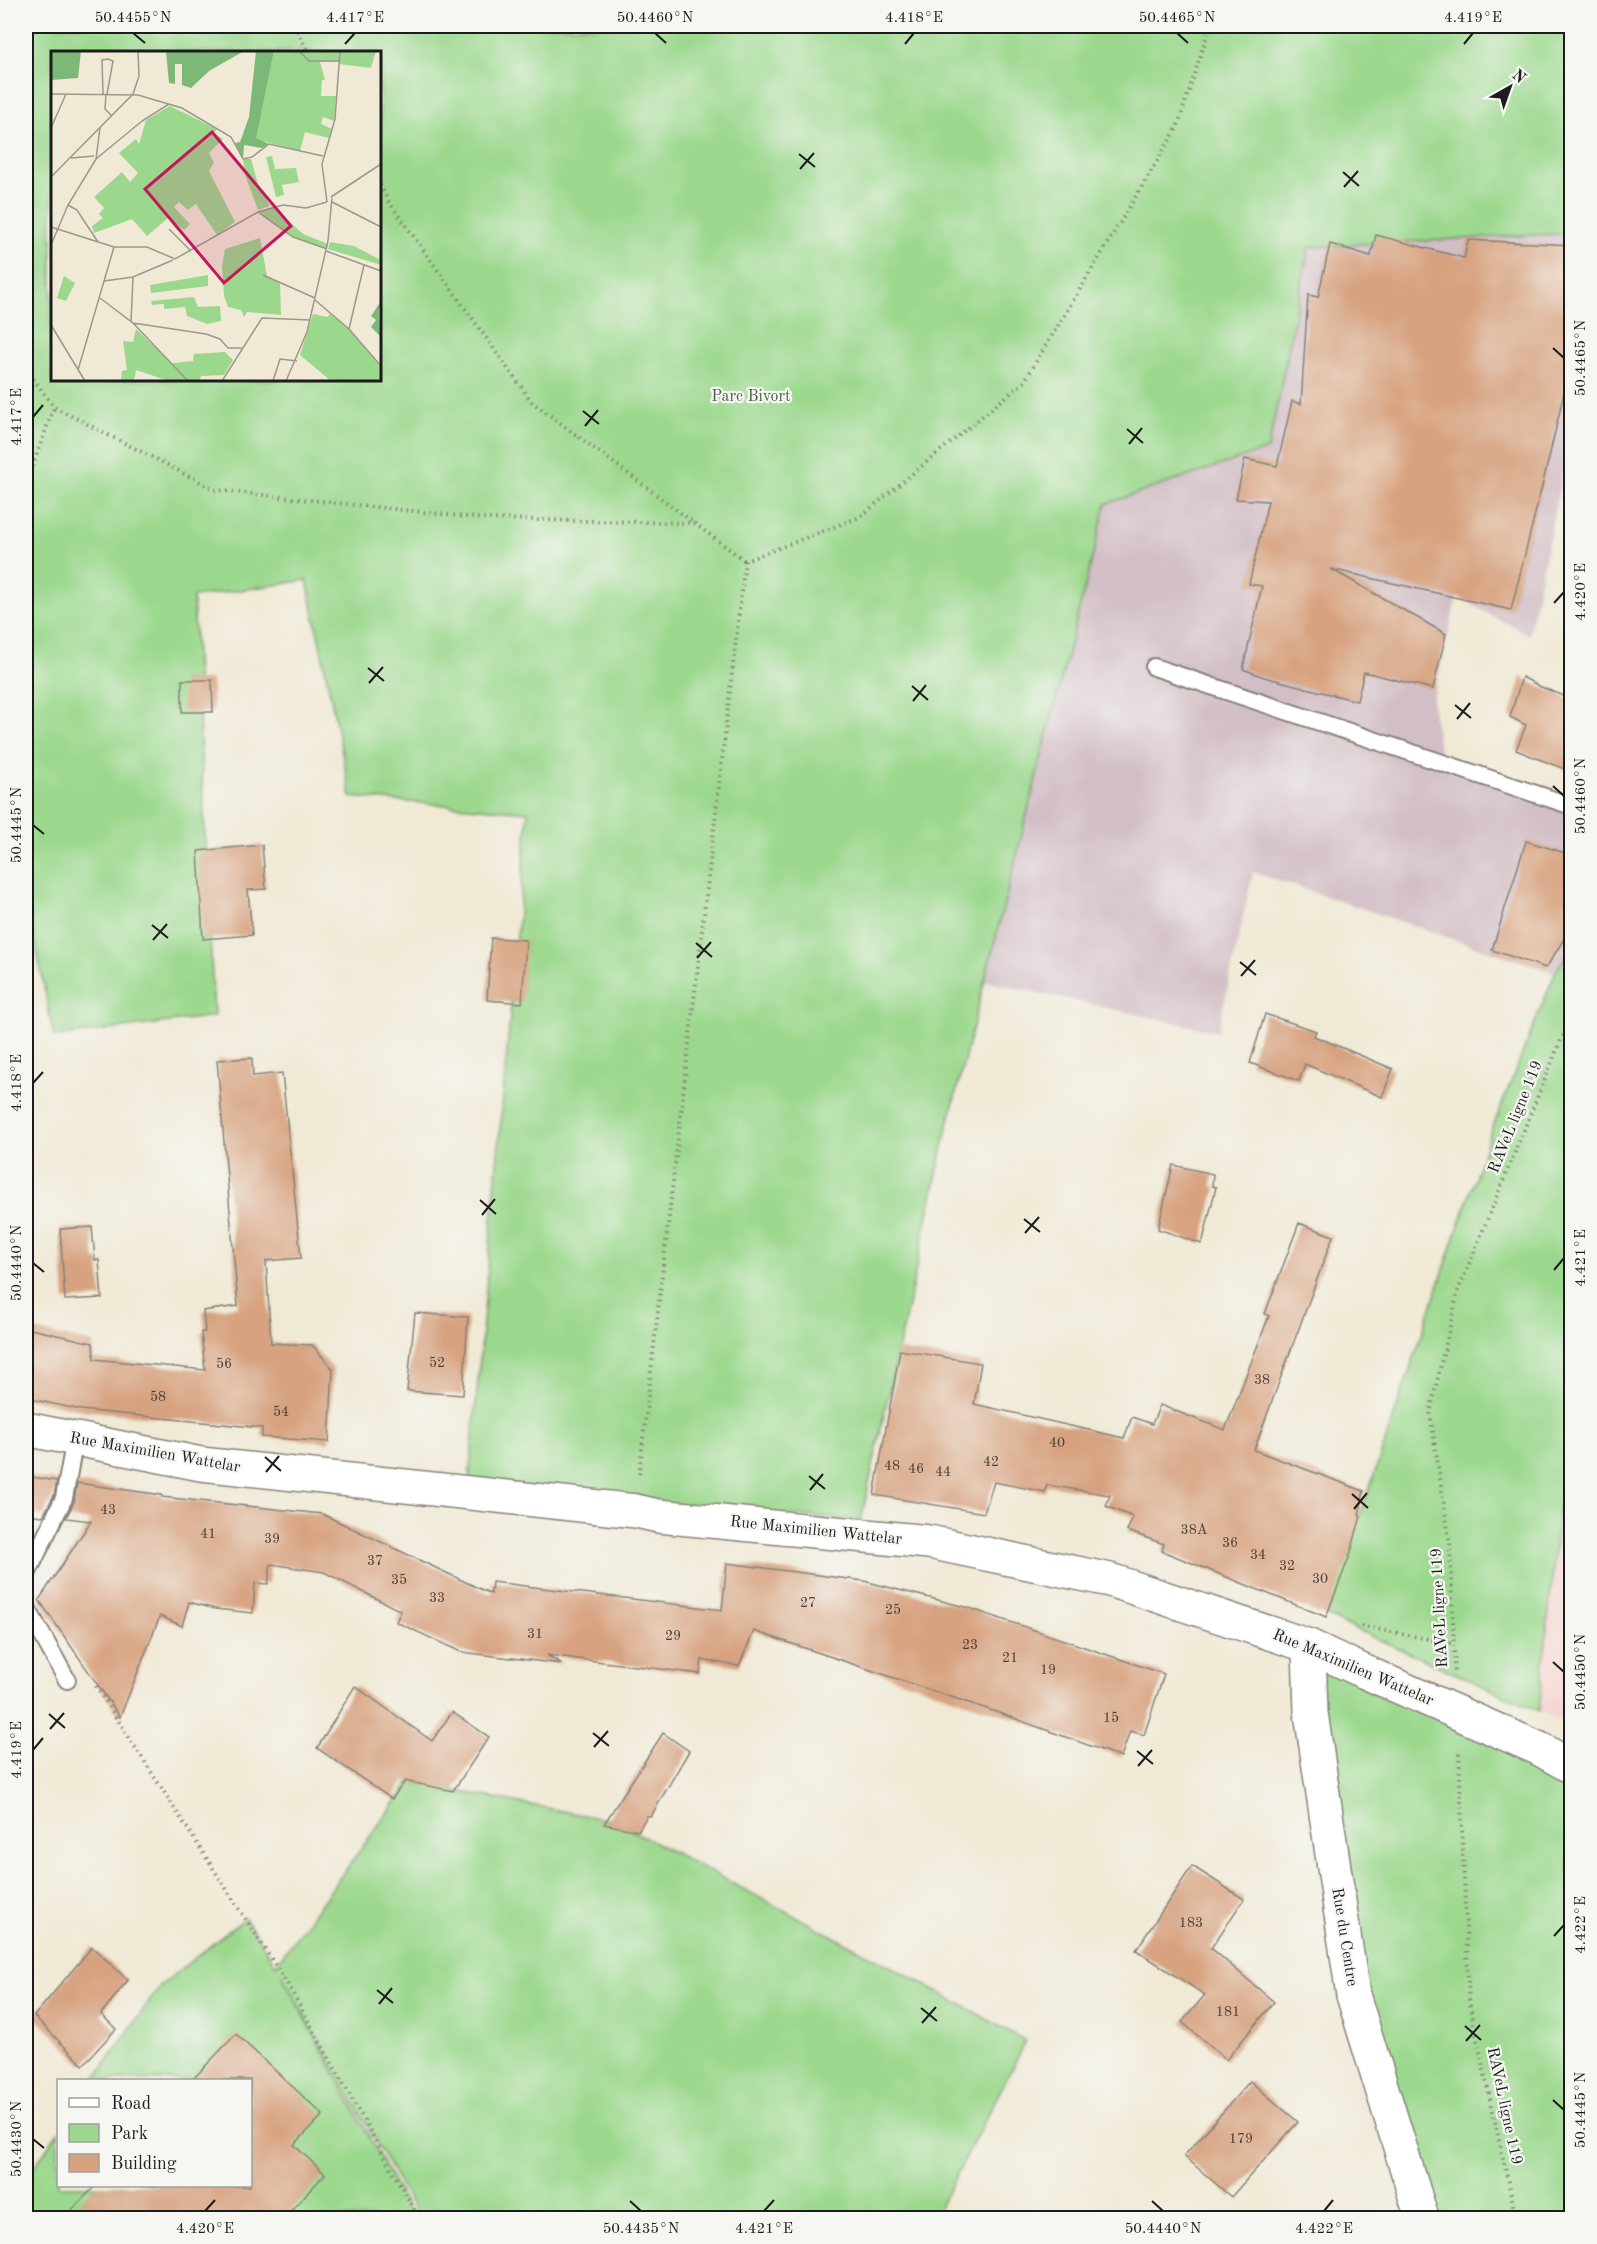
<svg xmlns="http://www.w3.org/2000/svg" width="1597" height="2244" font-family="'Old Standard TT',serif">
<rect width="100%" height="100%" fill="#f6f6f2"/>
<filter id="ink" filterUnits="userSpaceOnUse"><feTurbulence type="fractalNoise" baseFrequency=".0167" numOctaves="2"/><feDisplacementMap in="SourceGraphic" scale="12" xChannelSelector="R" yChannelSelector="G"/><feConvolveMatrix kernelMatrix="1 2 1 2 8 2 1 2 1" color-interpolation-filters="sRGB"/></filter>
<filter id="wash" filterUnits="userSpaceOnUse"><feTurbulence type="fractalNoise" baseFrequency=".008" numOctaves="4" result="noise"/><feDisplacementMap in="SourceGraphic" scale="24" xChannelSelector="R" yChannelSelector="G"/><feGaussianBlur stdDeviation="1.35" result="paint"/><feColorMatrix in="noise" values="0 0 0 0 0 0 0 0 0 0 0 0 0 0 0 0 0 1.4 0 .05"/><feComposite in="paint" operator="in"/></filter>
<g filter="url(#wash)">
<rect width="100%" height="100%" fill="#f0e9d5"/>
<!-- built -->
<path fill="#f7d0cf" d="M1571 1447V1725L1539 1711 1562 1480Z"/>
<!-- industrial -->
<path fill="#d2bec5" d="M1571 233V431L1529 635 1457 597 1432 702 1441 762 1571 806V949L1555 973 1253 872 1218 1032 984 981 1106 504 1268 449 1309 247Z"/>
<!-- green -->
<g fill="#9bd88d" stroke="#5c7a54" stroke-width="1.5" fill-rule="evenodd">
<path d="M26 26H1571V233L1309 247 1268 449 1106 504 947 1128 861 1520 468 1493 528 812 351 797 307 580 193 597 214 1016 54 1037 26 895ZM52 52H380V380H52Z"/>
<path d="M1571 949 1572 1447 1562 1480 1539 1711 1326 1616 1490 1134 1555 973Z"/>
<path d="M1309 1646 1569 1765 1568 2030 1572 2038 1571 2218H1426L1332 1853Z"/>
<path d="M410 1782 614 1821 928 1986 1026 2041 934 2218H419L281 1974 413 2218H26V2179L58 2132V2186H250V2080H94L160 1986 245 1918 276 1965Z"/>
</g>
<g id="blocks">
<!-- building -->
<g fill="#d7a27f">
<path d="M1376 235 1464 258 1468 240 1572 245V358L1548 462 1511 610 1331 569 1446 634 1433 689 1364 672 1357 701 1264 677 1243 669 1262 586 1249 584 1268 501 1236 499 1245 459 1277 466 1292 401 1301 404 1308 295 1318 297 1330 244 1371 256Z"/>
<path d="M1522 677 1541 687 1572 699V772L1516 750 1526 725 1510 717Z"/>
<path d="M182 680H212L213 712H182Z"/>
<path d="M1526 841 1572 855V926L1546 968 1492 950Z"/>
<path d="M262 845 266 889 248 890 252 935 203 939 198 851Z"/>
<path d="M491 938 526 940 522 1003 487 1000Z"/>
<path d="M1265 1014 1316 1031 1314 1036 1393 1069 1382 1097 1305 1064 1299 1081 1250 1063Z"/>
<path d="M252 1058 253 1076 282 1073 301 1258 266 1261 271 1343 312 1345 333 1369 329 1442 262 1437V1428L81 1410 26 1398V1328L93 1343 94 1359 205 1370 201 1332H205L203 1311 238 1306 217 1060Z"/>
<path d="M1173 1165 1213 1174 1212 1186 1216 1187 1202 1244 1158 1229Z"/>
<path d="M1299 1223 1333 1236 1254 1450 1364 1491 1359 1515 1361 1516 1350 1555 1326 1617 1162 1551 1164 1544 1127 1531 1133 1517 1106 1506 1110 1495 1047 1485 1045 1492 994 1482 984 1513 874 1495 900 1350 981 1363 974 1404 1124 1438 1132 1417 1152 1424 1160 1405 1225 1430 1269 1316 1265 1314Z"/>
<path d="M92 1227 95 1260H99L102 1298 65 1300 60 1229Z"/>
<path d="M415 1313 468 1317 463 1395 407 1391Z"/>
<path d="M26 1476 57 1481 54 1495 43 1516 26 1514Z"/>
<path d="M77 1483 162 1495V1497L322 1514 491 1594 492 1582 722 1610 727 1563 864 1581 969 1608 1164 1674 1144 1735 1130 1731 1121 1757 1002 1714 754 1631 739 1666 702 1660 700 1674 547 1655 562 1664 461 1652 396 1622 401 1611 324 1572 271 1564 268 1584 255 1583 253 1613 215 1609 189 1602 182 1626 160 1616 120 1717 39 1600 91 1521 66 1518 74 1502Z"/>
<path d="M355 1686 432 1741 452 1712 489 1737 453 1791 405 1781 392 1799 317 1748Z"/>
<path d="M663 1733 689 1751 651 1816H647L638 1831 604 1824Z"/>
<path d="M1192 1866 1244 1899 1211 1948 1274 2002 1226 2060 1182 2022 1205 1995 1136 1950Z"/>
<path d="M92 1947 128 1980 101 2014 116 2029 83 2065 34 2016Z"/>
<path d="M236 2034 323 2115 294 2145 325 2174 284 2218H64L95 2186H250V2080H192Z"/>
<path d="M1250 2081 1298 2122 1231 2197 1184 2156Z"/>
</g>
</g>
</g>
<g filter="url(#ink)">
<use href="#blocks" fill-opacity="0" stroke="#868278" stroke-width="1.5"/>
<g fill="none" stroke-linecap="round" stroke-linejoin="round">
<defs>
<g id="service">
<path d="M1154 667 1572 806"/>
<path d="M26 1576 64 1498 75 1439"/>
<path d="M26 1606 67 1680"/>
</g>
<path id="minor" d="M1309 1646 1311 1713 1353 1995 1422 2218"/>
<g id="tertiary">
<path d="M26 1429 201 1464 636 1511 658 1516 929 1542 1110 1580 1309 1646 1365 1672"/>
<path d="M1540 1749 1572 1767"/>
</g>
</defs>
<!-- service casing -->
<use href="#service" stroke="#868278" stroke-width="20"/>
<!-- minor casing -->
<use href="#minor" stroke="#868278" stroke-width="36"/>
<!-- tertiary casing -->
<use href="#tertiary" stroke="#868278" stroke-width="36"/>
<!-- path -->
<g stroke="#868278" stroke-width="4" stroke-dasharray="1.5 4.5" stroke-linecap="butt">
<path d="M295 26 308 52"/>
<path d="M380 185 389 202 532 402 745 561"/>
<path d="M26 369 54 407 216 490 487 519 694 523"/>
<path d="M26 514 30 473 54 407"/>
<path d="M639 1474 745 561 860 517 1024 382 1177 128 1210 26"/>
<path d="M1361 1626 1454 1644"/>
<path d="M1455 1671 1450 1544 1430 1412 1458 1291 1560 1042 1572 1018"/>
<path d="M96 1686 288 1985 419 2218"/>
<path d="M1459 1753 1469 2002 1516 2218"/>
</g>
<!-- service -->
<use href="#service" stroke="#fff" stroke-width="16"/>
<!-- minor -->
<use href="#minor" stroke="#fff" stroke-width="33"/>
<!-- tertiary -->
<use href="#tertiary" stroke="#fff" stroke-width="33"/>
<defs>
<path id="tertiary-bridge" d="M1365 1672 1540 1749"/>
</defs>
<!-- tertiary-bridge casing -->
<use href="#tertiary-bridge" stroke="#868278" stroke-width="36" stroke-linecap="butt"/>
<!-- tertiary-bridge -->
<use href="#tertiary-bridge" stroke="#fff" stroke-width="33"/>
</g>
</g>
<!-- ticks -->
<path fill="none" stroke="#1c1c1c" stroke-width="2" d="M133 33 145 43M655 33 666 43M1177 33 1188 43M345 44 355 33M905 44 914 33M1464 44 1473 33M799 154 815 167M800 169 814 153M1343 172 1359 186M1344 187 1358 171M1553 348 1564 358M583 411 599 424M33 417 43 405M585 426 598 410M1127 429 1143 443M1129 444 1142 428M1554 603 1564 592M368 668 384 681M369 683 383 667M912 686 928 700M913 701 926 685M1455 705 1471 718M1457 719 1470 703M1553 786 1564 796M33 825 44 834M152 925 168 938M153 940 167 924M696 943 712 957M697 958 711 942M1240 962 1256 975M1241 976 1255 960M33 1083 43 1072M480 1200 496 1214M482 1215 495 1199M1024 1219 1040 1232M1025 1233 1039 1217M33 1263 44 1272M1554 1270 1564 1258M265 1457 281 1471M266 1472 279 1456M809 1476 825 1489M810 1490 823 1474M1352 1494 1368 1508M1354 1509 1367 1493M1553 1662 1564 1672M49 1714 65 1728M50 1729 64 1713M593 1733 609 1746M594 1747 608 1731M33 1750 43 1738M1137 1751 1153 1764M1138 1766 1152 1750M1554 1936 1564 1925M377 1990 393 2003M379 2004 392 1988M921 2008 937 2021M922 2023 936 2007M1465 2026 1481 2040M1466 2041 1480 2025M1553 2100 1564 2110M33 2139 44 2148M630 2201 641 2211M1152 2201 1163 2211M205 2211 215 2200M764 2211 774 2200M1324 2211 1333 2200"/>
<g text-anchor="middle" dominant-baseline="central" stroke-width="4.5" stroke-linejoin="round" paint-order="stroke">
<!-- number labels -->
<g font-size="14" fill="#4b3e35">
<text x="437" y="1363">52</text>
<text x="224" y="1364">56</text>
<text x="1262" y="1380">38</text>
<text x="158" y="1397">58</text>
<text x="281" y="1412">54</text>
<text x="1057" y="1443">40</text>
<text x="991" y="1462">42</text>
<text x="892" y="1466">48</text>
<text x="916" y="1469">46</text>
<text x="943" y="1472">44</text>
<text x="108" y="1510">43</text>
<text x="1194" y="1530">38A</text>
<text x="208" y="1534">41</text>
<text x="272" y="1539">39</text>
<text x="1230" y="1543">36</text>
<text x="1258" y="1555">34</text>
<text x="375" y="1561">37</text>
<text x="1287" y="1566">32</text>
<text x="1320" y="1579">30</text>
<text x="399" y="1580">35</text>
<text x="437" y="1598">33</text>
<text x="808" y="1603">27</text>
<text x="893" y="1610">25</text>
<text x="535" y="1634">31</text>
<text x="673" y="1636">29</text>
<text x="970" y="1645">23</text>
<text x="1010" y="1658">21</text>
<text x="1048" y="1670">19</text>
<text x="1111" y="1718">15</text>
<text x="1191" y="1923">183</text>
<text x="1228" y="2012">181</text>
<text x="1241" y="2139">179</text>
</g>
<!-- park labels -->
<g font-size="16" fill="#485e44" stroke="#f6f6f2">
<text x="751" y="397">Parc Bivort</text>
</g>
<!-- street labels -->
<g font-size="16" fill="#1c1c1c" stroke="#f6f6f2">
<text transform="translate(1516 1117) rotate(-68)">RAVeL ligne 119</text>
<text transform="translate(155 1453) rotate(10)">Rue Maximilien Wattelar</text>
<text transform="translate(816 1531) rotate(6)">Rue Maximilien Wattelar</text>
<text transform="translate(1440 1608) rotate(-93)">RAVeL ligne 119</text>
<text transform="translate(1353 1668) rotate(23)">Rue Maximilien Wattelar</text>
<text transform="translate(1344 1937) rotate(81)">Rue du Centre</text>
<text transform="translate(1504 2106) rotate(78)">RAVeL ligne 119</text>
</g>
</g>
<!-- overview -->
<g transform="translate(51 51)">
<rect width="330" height="330" fill="#f0e9d5"/>
<path d="M223 0H325L320 17 288 13 289 10 269 11 274 29H271L270 45H285L283 70 272 66 270 73 281 78 278 87 254 81 249 100 204 88ZM119 55 166 78 163 82 172 88 158 102 163 112 158 120 184 171 166 184 145 153 137 159 128 151 123 156 139 173 133 179 117 167 96 185 81 168 43 182 41 175 52 167 48 163 53 157 43 146 71 121 79 131 87 122 68 102 85 88 88 93 95 69ZM221 105 224 118 245 117 248 131 231 134 233 144 225 146 215 106ZM192 108H200L207 133 219 155 207 159 194 124ZM222 156 252 183 277 193 276 198 243 187 207 161ZM209 187 216 225 229 232 230 264 196 261 193 266 190 259 177 256 173 245 171 215 174 198ZM279 191 303 195 330 209V214L277 198ZM157 224V235L100 242 99 234ZM13 225 24 232 15 250 6 247ZM143 246 147 256 169 255 170 270 156 273 136 265 134 256 113 258V253L101 254 100 250ZM262 263 276 266 279 263 298 278 330 316V330H280L249 304ZM85 278 121 312 142 310 143 303 174 301 182 309 173 324 150 325 148 330H118L85 319 83 330H70L71 320 76 319 72 290 82 291Z" fill="#9bd88d"/>
<path d="M0 0H30L27 27 0 29ZM115 0H193L158 20 140 37 131 34V13H124V33L118 32ZM205 0H223L205 87 218 93 211 97 193 94 192 108 184 92 189 91 198 66ZM330 250 328 260 329 285 320 276 325 269 320 265Z" fill="#7cb878"/>
<path fill="none" stroke="#9b978b" stroke-width="1.5" d="M248 0 258 10H288M0 43 87 44 131 57 180 86 192 108 201 106 218 93 272 105M52 43 51 9 57 8 62 10 56 43M55 43 54 58 61 65M0 77 15 43M20 107 43 105M45 108 49 77M0 126 82 43 88 25 87 0M280 146 330 113M276 151 271 113 284 68 289 0M281 151 330 176M17 154 26 159 47 191M207 161 242 186 276 198M0 176 63 196H96L124 208 207 161 232 154 255 157 276 151M118 178 140 200M0 194 17 154 45 108 91 70 118 53M275 200 330 220M212 224 264 247M53 230 82 226 122 209M49 247 82 272 155 283 169 288 177 297H191M264 249 298 278 330 315M80 270 82 226M82 272 137 330M0 274 34 330M298 278 313 214M27 319 63 196M171 330 211 267 259 269M222 330 229 308 246 310M235 330 256 281 277 190 281 147"/>
<path fill="#c2185b" fill-opacity="0.15" stroke="#c2185b" stroke-width="3" d="M161 81 240 175 173 232 94 138Z"/>
<rect width="330" height="330" fill="none" stroke="#1c1c1c" stroke-width="3"/>
</g>
<!-- margin -->
<rect width="1597" height="2244" fill="none" stroke="#f6f6f2" stroke-width="66"/>
<!-- legend -->
<rect x="57" y="2079" width="195" height="108" fill="#f6f6f2" stroke="#9f9f9c" stroke-width="1.5"/>
<rect x="69" y="2098" width="30" height="9" fill="#ffffff" stroke="#9f9f9c" stroke-width="1.5"/>
<text x="111" y="2109" font-size="18" fill="#1c1c1c">Road</text>
<rect x="69" y="2124" width="30" height="18" fill="#9bd88d" stroke="#9f9f9c" stroke-width="1.5"/>
<text x="111" y="2139" font-size="18" fill="#1c1c1c">Park</text>
<rect x="69" y="2154" width="30" height="18" fill="#d7a27f" stroke="#9f9f9c" stroke-width="1.5"/>
<text x="111" y="2169" font-size="18" fill="#1c1c1c">Building</text>
<!-- north arrow -->
<g transform="translate(1510 87) rotate(40)" stroke="#f6f6f2" stroke-width="4.5" paint-order="stroke">
<path d="M0-4.5L10 22L0 15L-10 22Z" fill="#1c1c1c"/>
<text y="-9" font-size="16" font-weight="bold" text-anchor="middle" fill="#1c1c1c">N</text>
</g>
<rect x="33" y="33" width="1531" height="2178" fill="none" stroke="#1c1c1c" stroke-width="2"/>
<g font-size="15" text-anchor="middle" fill="#1c1c1c">
<text x="133" y="22">50.4455°N</text>
<text x="355" y="22">4.417°E</text>
<text x="655" y="22">50.4460°N</text>
<text x="914" y="22">4.418°E</text>
<text x="1177" y="22">50.4465°N</text>
<text x="1473" y="22">4.419°E</text>
<text transform="translate(1580 358) rotate(-90)" y="5">50.4465°N</text>
<text transform="translate(16 417) rotate(-90)" y="5">4.417°E</text>
<text transform="translate(1580 592) rotate(-90)" y="5">4.420°E</text>
<text transform="translate(1580 796) rotate(-90)" y="5">50.4460°N</text>
<text transform="translate(16 825) rotate(-90)" y="5">50.4445°N</text>
<text transform="translate(16 1083) rotate(-90)" y="5">4.418°E</text>
<text transform="translate(1580 1258) rotate(-90)" y="5">4.421°E</text>
<text transform="translate(16 1263) rotate(-90)" y="5">50.4440°N</text>
<text transform="translate(1580 1672) rotate(-90)" y="5">50.4450°N</text>
<text transform="translate(16 1750) rotate(-90)" y="5">4.419°E</text>
<text transform="translate(1580 1925) rotate(-90)" y="5">4.422°E</text>
<text transform="translate(1580 2110) rotate(-90)" y="5">50.4445°N</text>
<text transform="translate(16 2139) rotate(-90)" y="5">50.4430°N</text>
<text x="205" y="2233">4.420°E</text>
<text x="641" y="2233">50.4435°N</text>
<text x="764" y="2233">4.421°E</text>
<text x="1163" y="2233">50.4440°N</text>
<text x="1324" y="2233">4.422°E</text>
</g>
</svg>
